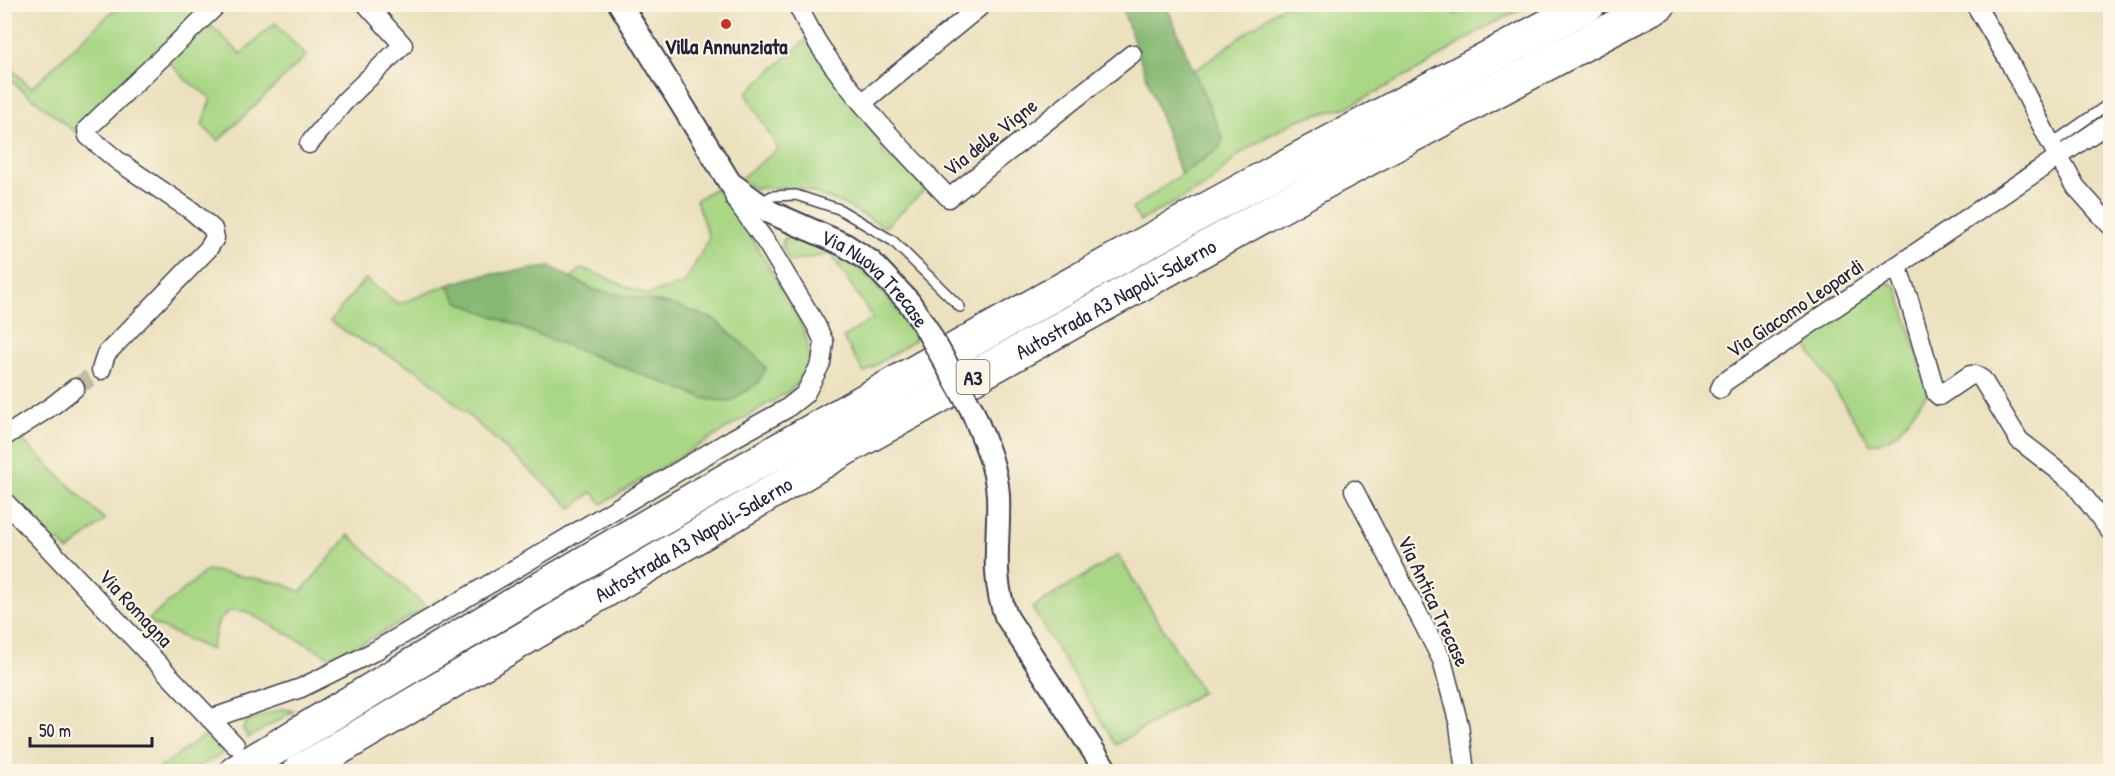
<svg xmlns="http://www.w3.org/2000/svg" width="2115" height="776" font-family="'Patrick Hand',sans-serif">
<rect width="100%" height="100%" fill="#fcf5e5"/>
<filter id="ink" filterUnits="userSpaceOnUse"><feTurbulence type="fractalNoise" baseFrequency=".0167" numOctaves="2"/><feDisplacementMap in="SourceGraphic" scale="12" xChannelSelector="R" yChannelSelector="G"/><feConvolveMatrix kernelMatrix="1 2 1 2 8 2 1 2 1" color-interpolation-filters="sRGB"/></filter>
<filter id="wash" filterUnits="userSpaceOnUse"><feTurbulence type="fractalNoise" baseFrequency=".008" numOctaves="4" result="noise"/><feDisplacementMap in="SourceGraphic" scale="24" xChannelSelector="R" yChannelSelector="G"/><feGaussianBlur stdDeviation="1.35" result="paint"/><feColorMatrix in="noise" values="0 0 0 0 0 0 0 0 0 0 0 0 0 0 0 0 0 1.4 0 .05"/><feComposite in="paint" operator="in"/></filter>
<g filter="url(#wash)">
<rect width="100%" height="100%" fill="#ebe1be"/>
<!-- green -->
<g fill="#a9d785" stroke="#667c60" stroke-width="1.5">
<path d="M119 5H210L82 129 79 135 5 76 4 62 31 88Z"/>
<path d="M1284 5H1446L1456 15 1470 5H1529L1477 32 1425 66 1348 107 1300 119 1266 137 1241 153 1207 185 1140 221 1132 209 1218 149 1223 139 1194 71Z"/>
<path d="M207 22 241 54 275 23 306 56 218 141 202 125 211 98 187 81 167 60Z"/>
<path d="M807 39 880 134 884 156 909 166 930 185 885 227 841 203 801 188H753L741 178 778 149 746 93Z"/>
<path d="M715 188 727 194 798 318C812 347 816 368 789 391L602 504 592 492 572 508 420 372 351 335 330 321 365 279 399 304 448 285 459 302 549 339 678 306 594 290 570 278 583 268 647 295 685 283 709 238 696 200Z"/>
<path d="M790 235C808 243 830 248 846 259 877 279 897 309 916 339L864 373 843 338 873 318 831 254 789 262 782 246 783 240Z"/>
<path d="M1888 282 1897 287 1929 391 1899 431 1889 439 1870 444 1806 345 1809 335Z"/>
<path d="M16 434 105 520 68 551 59 541 54 544 5 494 4 441Z"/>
<path d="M349 535 427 608 334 659 245 611 230 610 218 622 211 650 147 621 207 570 281 583 301 592Z"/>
<path d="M1118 555 1202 692 1116 745 1032 608Z"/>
<path d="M282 709 294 711 248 738 243 729 247 721Z"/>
<path d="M206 734 223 753C204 767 180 772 156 771Z"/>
</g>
<!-- forest -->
<g fill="#86b872" stroke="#546d56" stroke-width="1.5">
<path d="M1121 5H1166L1223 140 1218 149 1181 174Z"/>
<path d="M550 267 594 290 678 306 715 320 755 355 766 368 758 383 730 402 706 399 549 339 458 302 448 285 478 276Z"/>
</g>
</g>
<g filter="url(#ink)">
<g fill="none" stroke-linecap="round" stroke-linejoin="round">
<!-- minor-tunnel -->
<path stroke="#c3bba4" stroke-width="18" stroke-dasharray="18 9" stroke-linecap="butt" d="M75 388 101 370"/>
<defs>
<g id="service">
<path d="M2051 144 2110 103"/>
<path d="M760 203 772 196 796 195 839 209 893 241 960 307"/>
</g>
<g id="minor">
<path d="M797 4C804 18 811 32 819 45 856 102 903 150 949 198L1132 54"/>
<path d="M1975 4 2009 61 2051 144 2076 187 2110 225"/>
<path d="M862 103 983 4"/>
<path d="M309 144 345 101 403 45 366 4"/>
<path d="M1897 266 1909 300 1936 393 1939 396 1970 375H1975L1982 379 2019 440 2073 482 2110 531"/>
<path d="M101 370 106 354 208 249 215 238 213 229 192 211 118 161 88 136 87 129 218 4"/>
<path d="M1720 389 1723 383 2110 122"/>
<path d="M4 437 52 406 75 388"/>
<path d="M1354 490 1442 660 1459 725 1465 772"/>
<path d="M4 501 235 745"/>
<path d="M210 719 301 688 373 652 510 572 734 438 786 409 805 394 821 363 824 342 816 325 768 245 735 199 730 183"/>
</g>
<g id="tertiary">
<path id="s1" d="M620 4 730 183 770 212 845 245 871 262 909 302 926 328"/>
<path d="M972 410C983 437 996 465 998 495 1000 538 990 574 1006 616L1107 772"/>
</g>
<g id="motorway">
<path d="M236 772C583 559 936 357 1293 162 1391 109 1490 57 1589 4"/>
<path id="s2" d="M299 772 848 447 1330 179 1659 4"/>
</g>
</defs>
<!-- service casing -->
<use href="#service" stroke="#403f4f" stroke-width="12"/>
<!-- minor casing -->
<use href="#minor" stroke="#403f4f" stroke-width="21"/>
<!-- tertiary casing -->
<use href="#tertiary" stroke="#403f4f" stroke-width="26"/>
<!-- motorway casing -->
<use href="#motorway" stroke="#403f4f" stroke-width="36"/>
<!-- service -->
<use href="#service" stroke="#fff" stroke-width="9"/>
<!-- minor -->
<use href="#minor" stroke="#fff" stroke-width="18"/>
<!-- tertiary -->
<use href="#tertiary" stroke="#fff" stroke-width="22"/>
<!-- motorway -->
<use href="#motorway" stroke="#fff" stroke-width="33"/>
<defs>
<path id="tertiary-bridge" d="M926 328 972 410"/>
</defs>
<!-- tertiary-bridge casing -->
<use href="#tertiary-bridge" stroke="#403f4f" stroke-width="26" stroke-linecap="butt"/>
<!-- tertiary-bridge -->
<use href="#tertiary-bridge" stroke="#fff" stroke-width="22"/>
</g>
</g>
<!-- markers -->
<circle fill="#c8321e" stroke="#fcf5e5" stroke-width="2" cx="726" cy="24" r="6"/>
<g text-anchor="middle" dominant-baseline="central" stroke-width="4.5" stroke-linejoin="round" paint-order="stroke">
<!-- shield labels -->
<rect fill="#fcf5e5" stroke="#63616e" stroke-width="1.5" x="956.5" y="360" width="33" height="34" rx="4.5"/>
<g font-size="20" font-weight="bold" fill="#22223b">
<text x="973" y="377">A3</text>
</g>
<!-- poi labels -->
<g font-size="21" font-weight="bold" fill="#22223b" stroke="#fcf5e5">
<text x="726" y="46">Villa Annunziata</text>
</g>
<!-- street labels -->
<g font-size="21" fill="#22223b" stroke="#fcf5e5">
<text transform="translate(990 137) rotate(-38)">Via delle Vigne</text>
<text stroke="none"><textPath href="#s1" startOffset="386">Via Nuova Trecase</textPath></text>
<text stroke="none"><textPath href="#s2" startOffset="944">Autostrada A3 Napoli-Salerno</textPath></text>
<text transform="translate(1795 308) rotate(-34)">Via Giacomo Leopardi</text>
<text stroke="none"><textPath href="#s2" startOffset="458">Autostrada A3 Napoli-Salerno</textPath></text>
<text transform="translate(1434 601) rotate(65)">Via Antica Trecase</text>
<text transform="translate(136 608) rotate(47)">Via Romagna</text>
</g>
</g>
<!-- margin -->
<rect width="2115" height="776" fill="none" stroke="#fcf5e5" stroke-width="24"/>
<!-- scale -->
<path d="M30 737v9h122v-9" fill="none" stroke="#22223b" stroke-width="3"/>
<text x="39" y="737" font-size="18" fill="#22223b" stroke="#fcf5e5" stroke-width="4.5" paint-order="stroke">50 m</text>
</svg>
